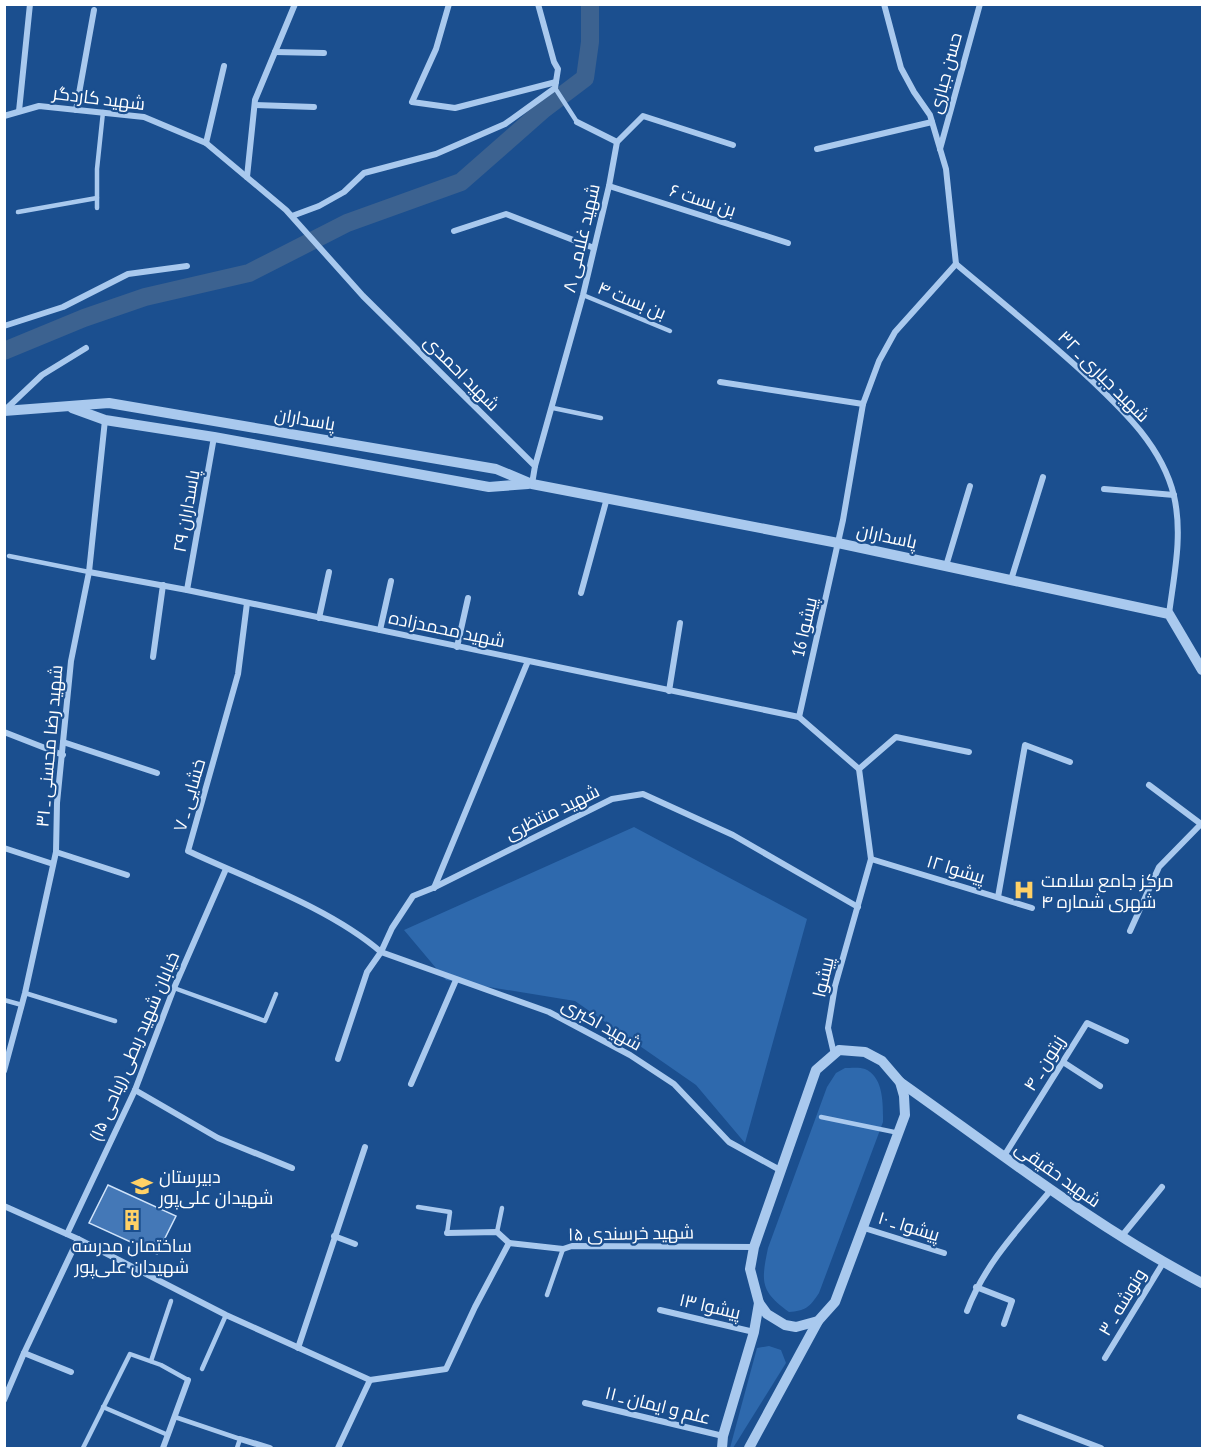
<svg xmlns="http://www.w3.org/2000/svg" width="1207" height="1453" font-family="'PT Sans Narrow',Cairo,sans-serif">
<rect width="100%" height="100%" fill="#1b4f8f"/>
<!-- green -->
<g fill="#2e69ad">
<path d="M634 827 807 919 745 1143 696 1085 575 1001 446 980 404 930Z"/>
<path d="M845 1068C850 1068 860 1067 865 1069 884 1077 883 1105 883 1122L819 1293C810 1307 805 1311 789 1312 760 1291 761 1282 768 1248L827 1087 836 1073Z"/>
<path d="M769 1346 781 1350 786 1363 733 1448H730L757 1348Z"/>
</g>
<g fill="none" stroke-linecap="round" stroke-linejoin="round">
<!-- canal -->
<path stroke="#3c6290" stroke-width="18" d="M4 351 84 318 145 297 249 273 347 223 461 182 544 109 585 78 590 42V4"/>
</g>
<!-- building -->
<path fill="#4478b7" stroke="#cfe3fa" stroke-width="1.5" d="M108 1185 176 1216 157 1254 89 1223Z"/>
<g fill="none" stroke-linecap="round" stroke-linejoin="round">
<!-- service -->
<g stroke="#a9c9ee" stroke-width="4.5">
<path d="M555 88 577 122"/>
<path d="M97 208V169L103 112"/>
<path d="M18 212 97 198"/>
<path d="M583 295 670 331"/>
<path d="M553 408 601 418"/>
<path d="M9 556 89 572"/>
<path d="M174 988 265 1021 276 994"/>
<path d="M25 993 115 1021"/>
<path d="M4 1000 22 1005"/>
<path d="M821 1117 899 1133"/>
<path d="M418 1207 450 1212 447 1233"/>
<path d="M497 1232 502 1208"/>
<path d="M547 1295 563 1249"/>
<path d="M151 1361 171 1301"/>
<path d="M202 1369 226 1315"/>
<path d="M103 1407 168 1435"/>
<path d="M175 1417 240 1439 237 1448"/>
<path d="M83 1448 130 1354 161 1365 188 1380"/>
</g>
<!-- minor -->
<g stroke="#a9c9ee" stroke-width="6">
<path d="M449 4 436 49 412 102 455 108 556 82"/>
<path d="M884 4 901 68 914 92 930 115 946 169 956 264"/>
<path d="M275 52 324 53"/>
<path d="M255 105 314 107"/>
<path d="M76 110 94 10"/>
<path d="M19 111 30 4"/>
<path d="M4 116 39 106 144 117 206 143 286 210 363 296 535 466 532 484"/>
<path d="M577 122 617 142"/>
<path d="M206 143 224 66"/>
<path d="M817 149 932 122"/>
<path d="M940 149 980 4"/>
<path d="M247 177 255 100 295 4"/>
<path d="M609 186 788 243"/>
<path d="M292 216 319 206 344 192 364 173 436 154 505 124 555 88 558 69 554 62 538 4"/>
<path d="M454 231 506 214 594 248"/>
<path d="M956 264C1000 301 1045 337 1087 376 1123 410 1162 446 1174 496 1183 535 1174 575 1169 614"/>
<path d="M4 326 63 307 128 274 187 266"/>
<path d="M720 382 863 404"/>
<path d="M5 410 42 375 86 348"/>
<path d="M535 466 583 295 609 186 617 142 643 116 733 145"/>
<path d="M1104 489 1174 495"/>
<path d="M946 566 970 486"/>
<path d="M89 572 187 590 799 717 859 769 871 859 835 986 828 1028 834 1054"/>
<path d="M1011 580 1043 477"/>
<path d="M187 590 214 437"/>
<path d="M581 593 607 498"/>
<path d="M247 603 238 674 188 851C250 880 330 908 381 952L549 1012 630 1055 674 1084 729 1142 780 1170"/>
<path d="M319 618 329 572"/>
<path d="M380 630 391 581"/>
<path d="M457 647 468 598"/>
<path d="M153 657 163 585"/>
<path d="M669 691 680 623"/>
<path d="M799 717 843 520 863 404 879 361 895 332 956 264"/>
<path d="M4 732 63 755"/>
<path d="M63 742 157 773"/>
<path d="M859 769 896 737 969 752"/>
<path d="M1149 785 1201 824"/>
<path d="M4 848 53 864"/>
<path d="M56 852 127 875"/>
<path d="M871 859 1032 908"/>
<path d="M434 888 528 661"/>
<path d="M998 897 1025 745 1070 762"/>
<path d="M1130 931 1159 867 1202 823"/>
<path d="M338 1059 367 972 381 952 392 928 413 896 433 888 612 799 643 794 733 835 858 907"/>
<path d="M1063 1062 1100 1086"/>
<path d="M4 1071 25 993 56 852 57 803 71 661 89 572 105 420"/>
<path d="M411 1084 456 980"/>
<path d="M135 1090 218 1138 292 1168"/>
<path d="M1004 1156 1087 1023 1126 1041"/>
<path d="M4 1206 78 1239 226 1315 370 1380"/>
<path d="M864 1228 944 1253"/>
<path d="M447 1233 497 1232 509 1243"/>
<path d="M67 1234 135 1090 174 988 226 869"/>
<path d="M334 1236 355 1244"/>
<path d="M1121 1237 1162 1187"/>
<path d="M509 1243 563 1249 572 1246 754 1247"/>
<path d="M976 1287 1012 1301 1004 1324"/>
<path d="M660 1310 754 1332"/>
<path d="M967 1311C984 1265 1019 1228 1051 1190"/>
<path d="M298 1348 365 1147"/>
<path d="M1105 1358 1163 1263"/>
<path d="M71 1372 24 1353 78 1239"/>
<path d="M370 1380 446 1369 475 1307 509 1243"/>
<path d="M4 1400 24 1353"/>
<path d="M585 1403 723 1436"/>
<path d="M1020 1417 1101 1448"/>
<path d="M240 1439 270 1448"/>
<path d="M163 1448 188 1380"/>
<path d="M338 1448 370 1380"/>
</g>
<!-- tertiary -->
<g stroke="#a9c9ee" stroke-width="10">
<path d="M72 408 105 420 214 437 489 487 528 484"/>
<path d="M4 411 109 403 496 469 532 484 838 543 1169 614 1202 670"/>
<path d="M839 1050 865 1052 882 1061 900 1082 904 1096 905 1115 835 1302 818 1321 796 1327 785 1325 767 1314 759 1303 750 1269 754 1247 816 1070Z"/>
<path d="M900 1082C999 1152 1095 1227 1202 1283"/>
<path d="M722 1448 723 1436 754 1332 759 1303"/>
<path d="M749 1448 818 1321"/>
</g>
</g>
<!-- icons -->
<defs>
<symbol id="hospital-bare" viewBox="-9 -9 18 18"><path d="M-5-5h3v3.5h4V-5h3V5h-3V1.5h-4V5h-3Z" fill="#ffd166" stroke="#1b4f8f" stroke-width="2.5" paint-order="stroke"/></symbol>
<symbol id="school-bare" viewBox="-9 -9 18 18"><path d="M0-5L7-2L0 1L-7-2ZM-4 1L0 2.5L4 1V4Q0 6-4 4Z" fill="#ffd166" stroke="#1b4f8f" stroke-width="2.5" paint-order="stroke"/></symbol>
<symbol id="building-bare" viewBox="-9 -9 18 18"><path d="M-4-6H4V6H1V3H-1V6H-4ZM-2.5-4.3h1.7v1.8h-1.7ZM.8-4.3h1.7v1.8H.8ZM-2.5-1h1.7V.8h-1.7ZM.8-1h1.7V.8H.8Z" fill="#ffd166" stroke="#1b4f8f" stroke-width="2.5" paint-order="stroke"/></symbol>
</defs>
<g fill-rule="evenodd">
<use href="#hospital-bare" x="1009" y="875" width="30" height="30"/>
<use href="#school-bare" x="127" y="1171" width="30" height="30"/>
<use href="#building-bare" x="117" y="1205" width="30" height="30"/>
</g>
<g text-anchor="middle" dominant-baseline="central" stroke-width="4.5" stroke-linejoin="round" paint-order="stroke">
<!-- street labels -->
<g font-size="18" fill="#fff" stroke="#1b4f8f">
<text transform="translate(945 73) rotate(-75)">حسن جباری</text>
<text transform="translate(99 98) rotate(7)">شهید کاردگر</text>
<text transform="translate(703 200) rotate(18)">بن بست ۶</text>
<text transform="translate(581 238) rotate(-77)">۸ شهید غلامی</text>
<text transform="translate(632 300) rotate(22)">بن بست ۴</text>
<text transform="translate(462 373) rotate(45)">شهید احمدی</text>
<text transform="translate(1104 376) rotate(45)">شهید جباری ـ ۳۲</text>
<text transform="translate(305 419) rotate(10)">پاسداران</text>
<text transform="translate(186 511) rotate(-80)">پاسداران ۲۹</text>
<text transform="translate(887 536) rotate(12)">پاسداران</text>
<text transform="translate(804 627) rotate(-77)">پیشوا 16</text>
<text transform="translate(447 629) rotate(12)">شهید محمدزاده</text>
<text transform="translate(49 746) rotate(-85)">شهید رضا محسنی ـ ۳۱</text>
<text transform="translate(189 795) rotate(-74)">خشایی ـ ۷</text>
<text transform="translate(552 812) rotate(-26)">شهید منتظری</text>
<text transform="translate(956 869) rotate(17)">پیشوا ۱۲</text>
<text transform="translate(823 977) rotate(-77)">پیشوا</text>
<text transform="translate(602 1024) rotate(29)">شهید اکبری</text>
<text transform="translate(134 1046) rotate(-67)">خیابان شهید ربطی (ریاحی ۱۵)</text>
<text transform="translate(1044 1063) rotate(-58)">زیتون ـ ۴</text>
<text transform="translate(1058 1174) rotate(35)">شهید حقیقی</text>
<text transform="translate(909 1226) rotate(17)">پیشوا ـ ۱۰</text>
<text transform="translate(631 1233) rotate(-1)">شهید خرسندی ۱۵</text>
<text transform="translate(1122 1302) rotate(-59)">ونوشه ـ ۳</text>
<text transform="translate(710 1306) rotate(13)">پیشوا ۱۳</text>
<text transform="translate(658 1405) rotate(14)">علم و ایمان ـ ۱۱</text>
</g>
<!-- poi labels -->
<g font-size="18" fill="#fff" stroke="#1b4f8f" text-anchor="start">
<text x="1041" y="880">مرکز جامع سلامت<tspan x="1041" dy="21">شهری شماره ۴</tspan></text>
<text x="159" y="1176">دبیرستان<tspan x="159" dy="21">شهیدان علی‌پور</tspan></text>
<text x="132" y="1245" text-anchor="middle">ساختمان مدرسه<tspan x="132" dy="21">شهیدان علی‌پور</tspan></text>
</g>
</g>
<!-- border -->
<rect width="1207" height="1453" fill="none" stroke="#ffffff" stroke-width="12"/>
</svg>
